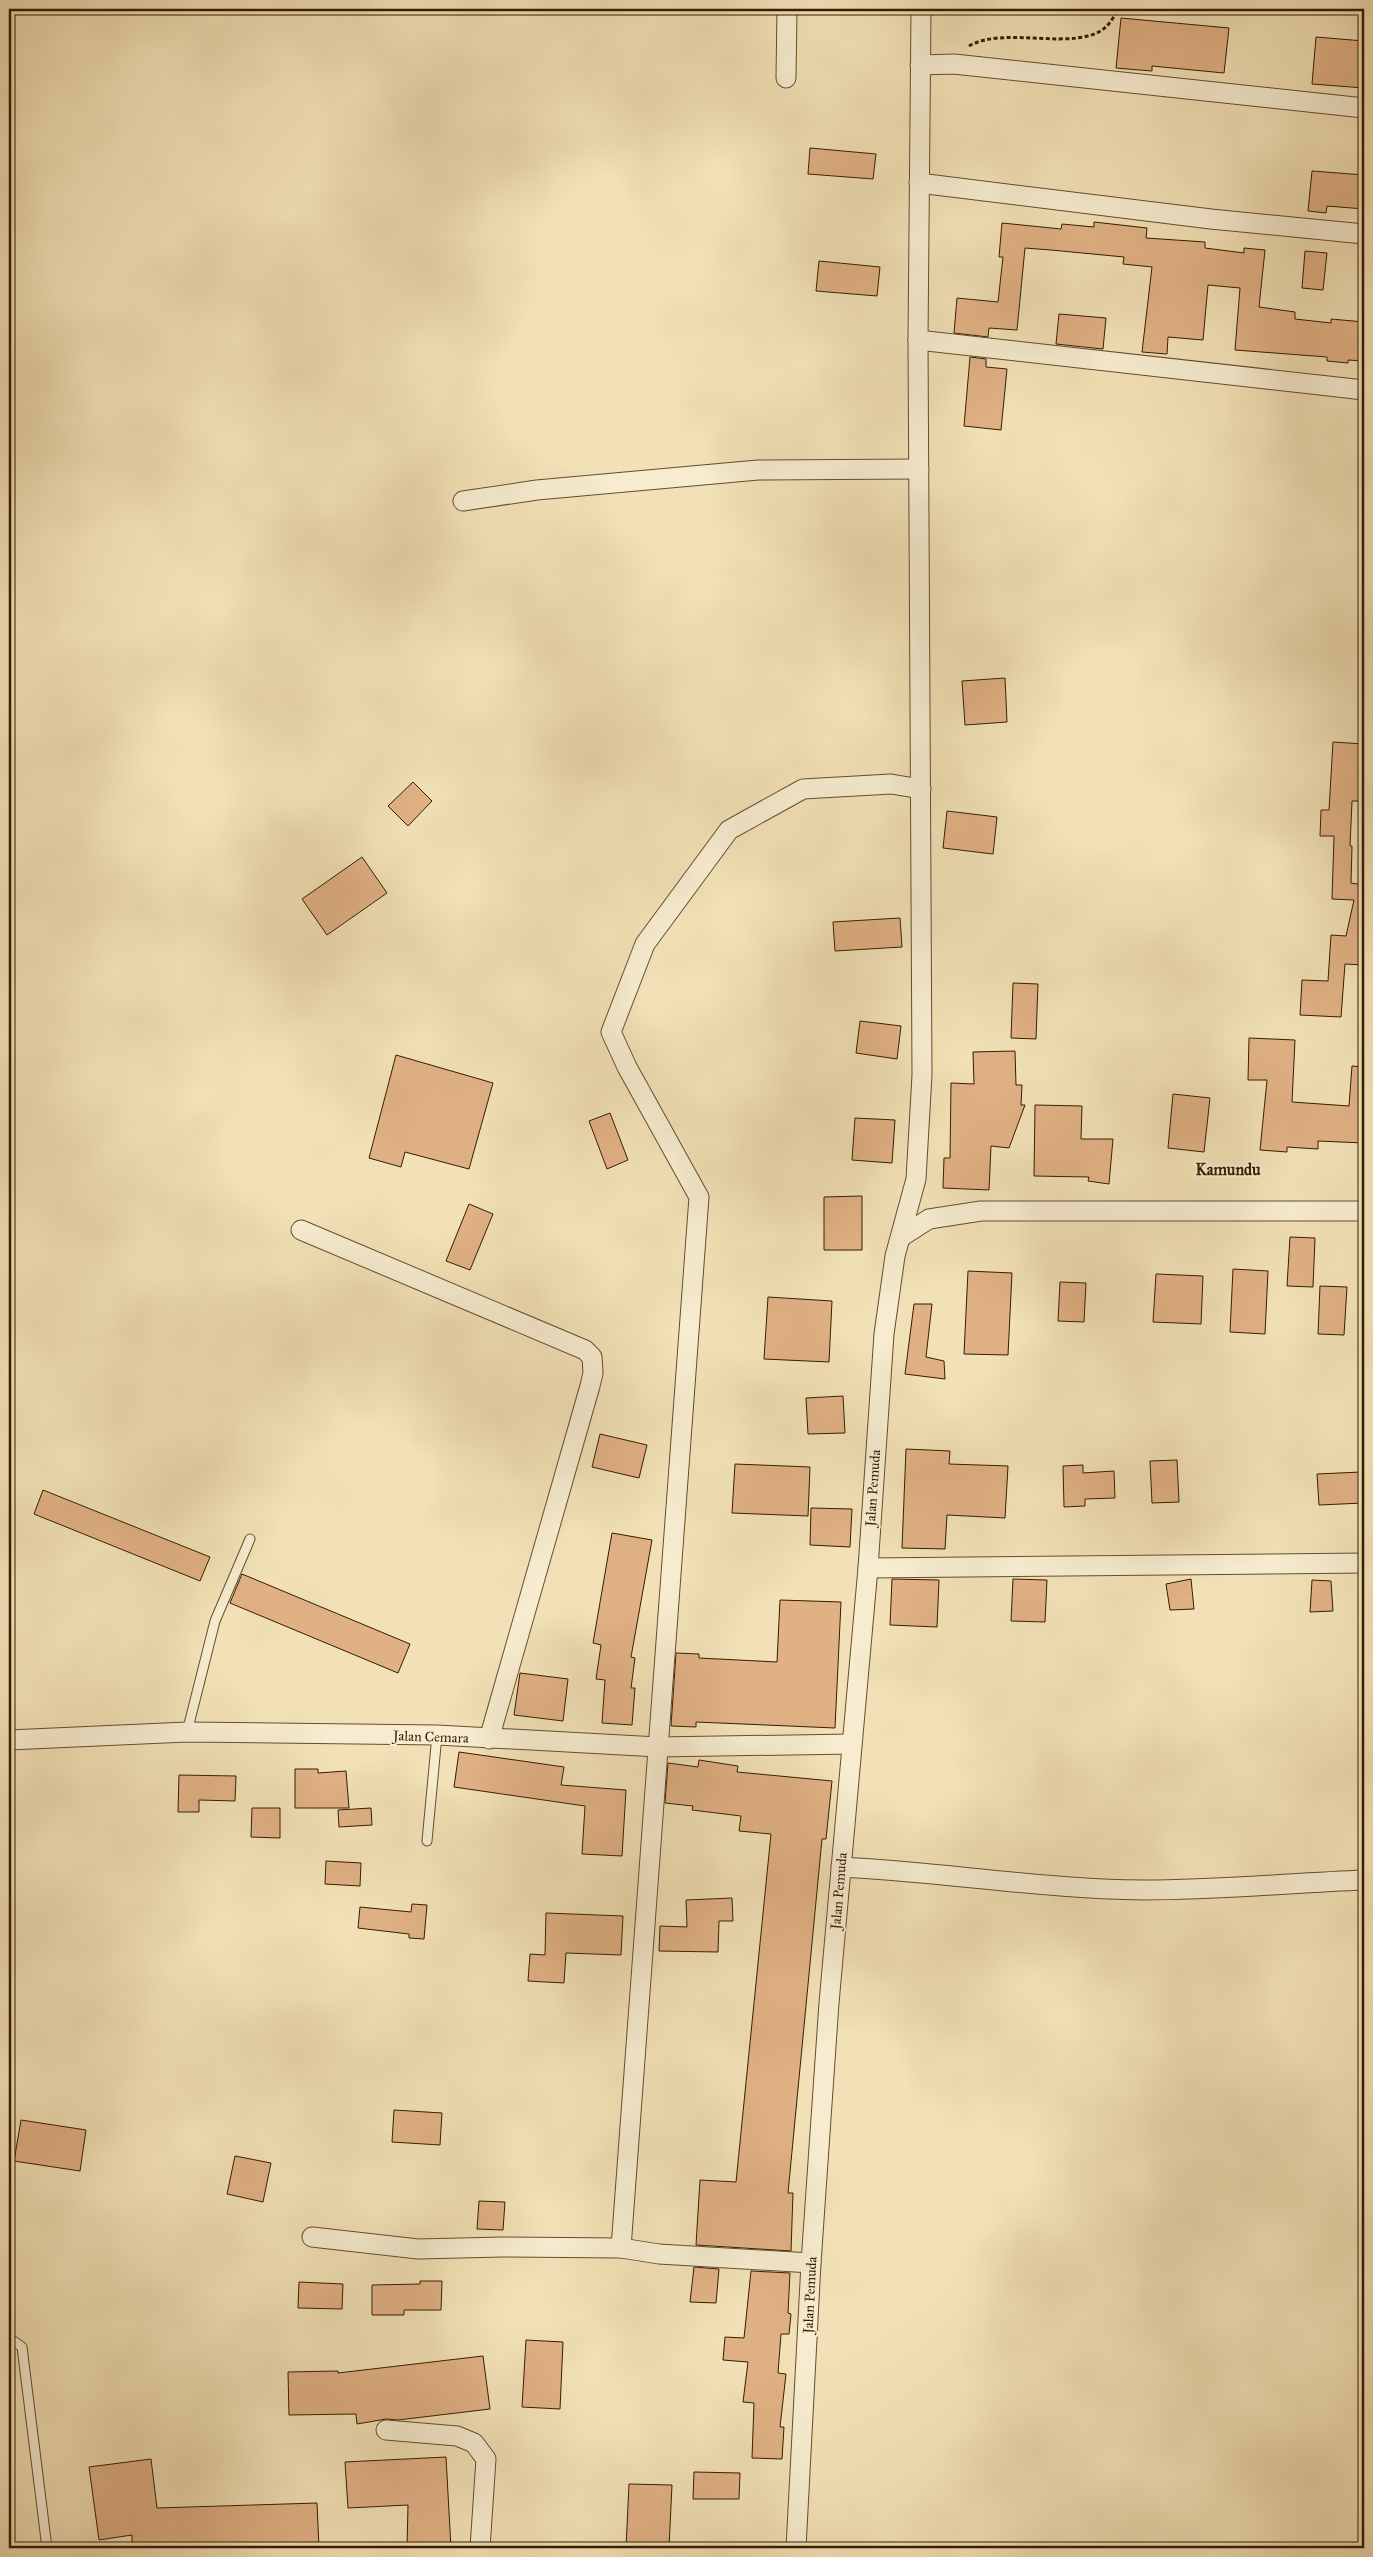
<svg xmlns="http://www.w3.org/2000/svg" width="1373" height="2557" font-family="'IM FELL Great Primer',serif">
<rect width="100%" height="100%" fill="#f2e1b6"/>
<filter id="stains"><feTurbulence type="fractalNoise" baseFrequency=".004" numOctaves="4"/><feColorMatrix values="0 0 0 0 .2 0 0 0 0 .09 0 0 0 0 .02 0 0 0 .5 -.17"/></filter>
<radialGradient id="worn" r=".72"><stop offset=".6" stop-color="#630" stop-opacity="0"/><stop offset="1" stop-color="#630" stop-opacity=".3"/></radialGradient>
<!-- building -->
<g fill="#e0b185" stroke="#351c01">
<path d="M1121 18 1229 28 1224 73 1152 66V71L1116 68Z"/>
<path d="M1316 37 1364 41V88L1312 84Z"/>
<path d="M810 148 876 154 873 179 808 174Z"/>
<path d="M1312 171 1364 175V209L1327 206 1326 213 1308 211Z"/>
<path d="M1094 222 1147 228 1146 238 1205 242V248L1244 253V248L1265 250 1259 307 1295 312V319L1331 323V319L1364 322V361L1348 360V363L1327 361V357L1235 350 1240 288 1208 285 1203 340 1168 337 1167 354 1142 352 1152 267 1123 264 1124 257 1051 250 1025 248 1017 330 989 328 988 337 954 333 957 298 998 302 1003 257H999L1002 223 1061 229 1062 224 1094 227Z"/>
<path d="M1305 251 1327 253 1323 290 1302 288Z"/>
<path d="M819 261 880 267 877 296 816 291Z"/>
<path d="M1059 314 1106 318 1103 349 1056 344Z"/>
<path d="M970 357 986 359V367L1007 369 1001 430 964 426Z"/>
<path d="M1005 678 1007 722 965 725 962 681Z"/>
<path d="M1333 742 1364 744 1363 801H1352L1350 846H1352L1351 883 1364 885V965L1345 964 1341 1017 1300 1015 1302 980 1328 981 1331 935 1346 936 1354 900 1332 899 1334 836H1320L1321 810H1329Z"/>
<path d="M413 782 432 801 408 826 388 806Z"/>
<path d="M947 811 997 817 993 854 943 848Z"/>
<path d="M362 857 387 893 327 935 302 899Z"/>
<path d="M900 918 902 947 835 951 833 922Z"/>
<path d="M1013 983 1038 984 1036 1039 1011 1038Z"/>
<path d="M860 1021 901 1026 897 1059 856 1053Z"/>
<path d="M1249 1038 1295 1040 1292 1102 1349 1106 1352 1066 1364 1067V1143L1318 1141V1149L1287 1147V1152L1260 1150 1267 1080H1248Z"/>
<path d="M1015 1051 1016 1085H1022L1021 1105H1025L1009 1148 991 1146 989 1190 943 1188 944 1158H950L951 1083 974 1084 973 1052Z"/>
<path d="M396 1055 493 1083 469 1169 405 1152 401 1167 369 1158Z"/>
<path d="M1173 1094 1210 1098 1204 1152 1168 1148Z"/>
<path d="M1035 1105 1082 1106 1081 1139H1113L1109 1184 1088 1181 1089 1177 1034 1176Z"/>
<path d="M610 1113 628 1160 607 1169 589 1121Z"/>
<path d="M855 1118 895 1120 892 1163 852 1160Z"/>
<path d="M862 1196V1250H824V1197Z"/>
<path d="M469 1204 493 1214 470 1270 446 1261Z"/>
<path d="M1290 1237 1315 1238 1313 1287 1287 1286Z"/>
<path d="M1233 1269 1268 1271 1265 1334 1230 1332Z"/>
<path d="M968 1271 1012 1273 1008 1355 964 1354Z"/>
<path d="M1156 1274 1203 1276 1201 1324 1153 1322Z"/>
<path d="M1060 1282 1086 1283 1084 1322 1058 1321Z"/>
<path d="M1320 1286 1347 1287 1344 1335 1318 1334Z"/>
<path d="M768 1297 832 1301 829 1362 764 1359Z"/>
<path d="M914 1304H932L926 1357 944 1361 945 1379 905 1374Z"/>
<path d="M843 1396 845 1433 808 1434 806 1398Z"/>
<path d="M600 1434 647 1445 639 1478 592 1467Z"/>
<path d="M906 1449 950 1451 949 1464 1008 1466 1005 1518 947 1515 945 1549 902 1548Z"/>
<path d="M1177 1460 1179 1502 1152 1503 1150 1461Z"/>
<path d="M735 1464 810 1467 808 1516 732 1513Z"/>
<path d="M1083 1465V1473L1114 1471 1115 1498 1085 1499V1506L1064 1507 1063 1466Z"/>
<path d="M1361 1472 1363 1503 1319 1505 1317 1474Z"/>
<path d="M43 1490 210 1557 200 1581 34 1514Z"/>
<path d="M811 1508 852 1509 850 1547 810 1545Z"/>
<path d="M612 1533 652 1540 631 1657 635 1658 631 1688H635L632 1725 602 1723 605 1680 596 1679 601 1645 593 1643Z"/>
<path d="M242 1574 410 1644 398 1673 230 1603Z"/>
<path d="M892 1579 939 1580 937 1627 890 1625Z"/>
<path d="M1013 1579 1047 1580 1045 1622 1011 1621Z"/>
<path d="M1191 1579 1194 1609 1170 1610 1166 1584Z"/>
<path d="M1312 1580 1331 1581 1333 1611 1310 1612Z"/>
<path d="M780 1600 841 1602 835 1728 696 1722V1727L671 1726 676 1653 699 1654V1658L777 1662Z"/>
<path d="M520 1673 568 1679 563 1721 514 1715Z"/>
<path d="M459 1752 564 1767 561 1785 626 1790 622 1856 582 1854 585 1806 454 1787Z"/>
<path d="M699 1760 738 1766 737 1772 832 1781 826 1839H822L788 2193H793L791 2251 696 2245 700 2180 736 2182 771 1834 739 1831 741 1816 692 1810 693 1806 665 1803 668 1763 698 1767Z"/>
<path d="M295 1769H318V1773L346 1771 349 1808H295Z"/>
<path d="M179 1775 236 1776 235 1801 199 1800V1812H178Z"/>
<path d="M252 1808H280V1838L251 1837Z"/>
<path d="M371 1808 372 1825 339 1827 338 1810Z"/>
<path d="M326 1861 361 1863 360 1886 325 1884Z"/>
<path d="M732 1898 733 1921H719L718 1952 659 1951 660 1926 687 1927 686 1900Z"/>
<path d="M412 1904 427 1905 424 1939 409 1938V1934L358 1928 360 1907 411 1912Z"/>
<path d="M546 1913 623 1916 621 1955 566 1953 564 1983 528 1981 530 1954 545 1955Z"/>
<path d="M394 2110 442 2113 440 2145 392 2142Z"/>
<path d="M21 2120 86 2130 80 2171 14 2161Z"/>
<path d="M235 2156 271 2163 263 2202 227 2194Z"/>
<path d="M479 2201 505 2202 503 2230 477 2229Z"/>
<path d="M694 2267 719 2269 716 2303 690 2302Z"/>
<path d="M751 2271 790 2273 788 2313 791 2314 789 2334H781L778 2373 786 2374 780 2427H784L782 2459 752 2458 754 2403 743 2402 748 2362 723 2360 725 2337 744 2338Z"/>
<path d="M420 2281H442L441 2310H404V2315H372V2285L420 2284Z"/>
<path d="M299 2282 343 2284 342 2309 298 2308Z"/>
<path d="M526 2340 563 2342 560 2409 522 2407Z"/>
<path d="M483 2356 490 2409 398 2420 386 2419 357 2424 356 2414 289 2415 288 2372 338 2371V2373Z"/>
<path d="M446 2457 451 2548H407L408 2505 348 2508 345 2462Z"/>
<path d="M151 2459 157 2508 317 2503 319 2548H132V2535L99 2540 89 2467Z"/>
<path d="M694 2472 740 2473 739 2499H693Z"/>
<path d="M629 2484 672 2485 669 2548H626Z"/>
</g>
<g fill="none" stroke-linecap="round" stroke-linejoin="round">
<defs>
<g id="service">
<path d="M187 1732 215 1621 250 1539"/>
<path d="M427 1841 437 1735"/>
<path d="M9 2338 22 2347 47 2548"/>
</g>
<g id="minor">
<path d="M920 65 954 64 1364 108"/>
<path d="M786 78 787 9"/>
<path d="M919 183 1211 219 1364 234"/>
<path d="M918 340 1364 390"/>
<path d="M463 501 537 490 758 470 919 469"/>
<path d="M301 1230 585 1350 592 1357 593 1373 590 1386 489 1739"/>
<path d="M901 1237 929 1219 981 1211H1364"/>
<path d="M868 1568 1364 1563"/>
<path d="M9 1740 187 1732 437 1735 658 1747 852 1744"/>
<path d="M841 1867C942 1872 1043 1889 1144 1890 1217 1890 1291 1883 1364 1880"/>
<path d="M312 2237 418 2249 502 2247 621 2248 659 2254 811 2263"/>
<path d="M621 2248 699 1197 627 1067 611 1032 645 944 729 830 803 789 891 784 921 789"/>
<path d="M386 2430 457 2436 474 2443 486 2459 480 2548"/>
<path d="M796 2548 811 2263 829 2003 868 1568 884 1334 895 1256 916 1179 922 1075 918 340 921 9"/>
</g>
</defs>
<!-- service casing -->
<use href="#service" stroke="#644d2e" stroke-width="11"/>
<!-- minor casing -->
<use href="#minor" stroke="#644d2e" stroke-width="21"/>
<!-- path -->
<path stroke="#351c01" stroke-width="3" stroke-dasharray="4 2.5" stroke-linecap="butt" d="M969 46C1005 25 1076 53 1106 27 1111 22 1115 14 1120 9"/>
<!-- service -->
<use href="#service" stroke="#f7ecd0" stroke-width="9"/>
<!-- minor -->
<use href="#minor" stroke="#f7ecd0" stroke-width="19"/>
</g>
<g text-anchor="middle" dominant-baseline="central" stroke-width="4" stroke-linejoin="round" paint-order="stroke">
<!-- street labels -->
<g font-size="14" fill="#351c01" stroke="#f7ecd0">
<text transform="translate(873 1488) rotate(-86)">Jalan Pemuda</text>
<text transform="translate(431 1737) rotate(2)">Jalan Cemara</text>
<text transform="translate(839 1891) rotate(-85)">Jalan Pemuda</text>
<text transform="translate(810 2295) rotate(-87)">Jalan Pemuda</text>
</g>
<!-- quarter labels -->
<g font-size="16" font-weight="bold" fill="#351c01" stroke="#f7ecd0">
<text x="1228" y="1169">Kamundu</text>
</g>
</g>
<!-- margin -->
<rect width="1373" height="2557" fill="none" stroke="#f2e1b6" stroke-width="30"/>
<rect x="10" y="10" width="1353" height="2537" fill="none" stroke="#351c01" stroke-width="2.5"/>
<rect x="15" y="15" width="1343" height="2527" fill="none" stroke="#351c01"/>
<rect width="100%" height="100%" filter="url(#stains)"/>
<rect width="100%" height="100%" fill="url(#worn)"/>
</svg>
